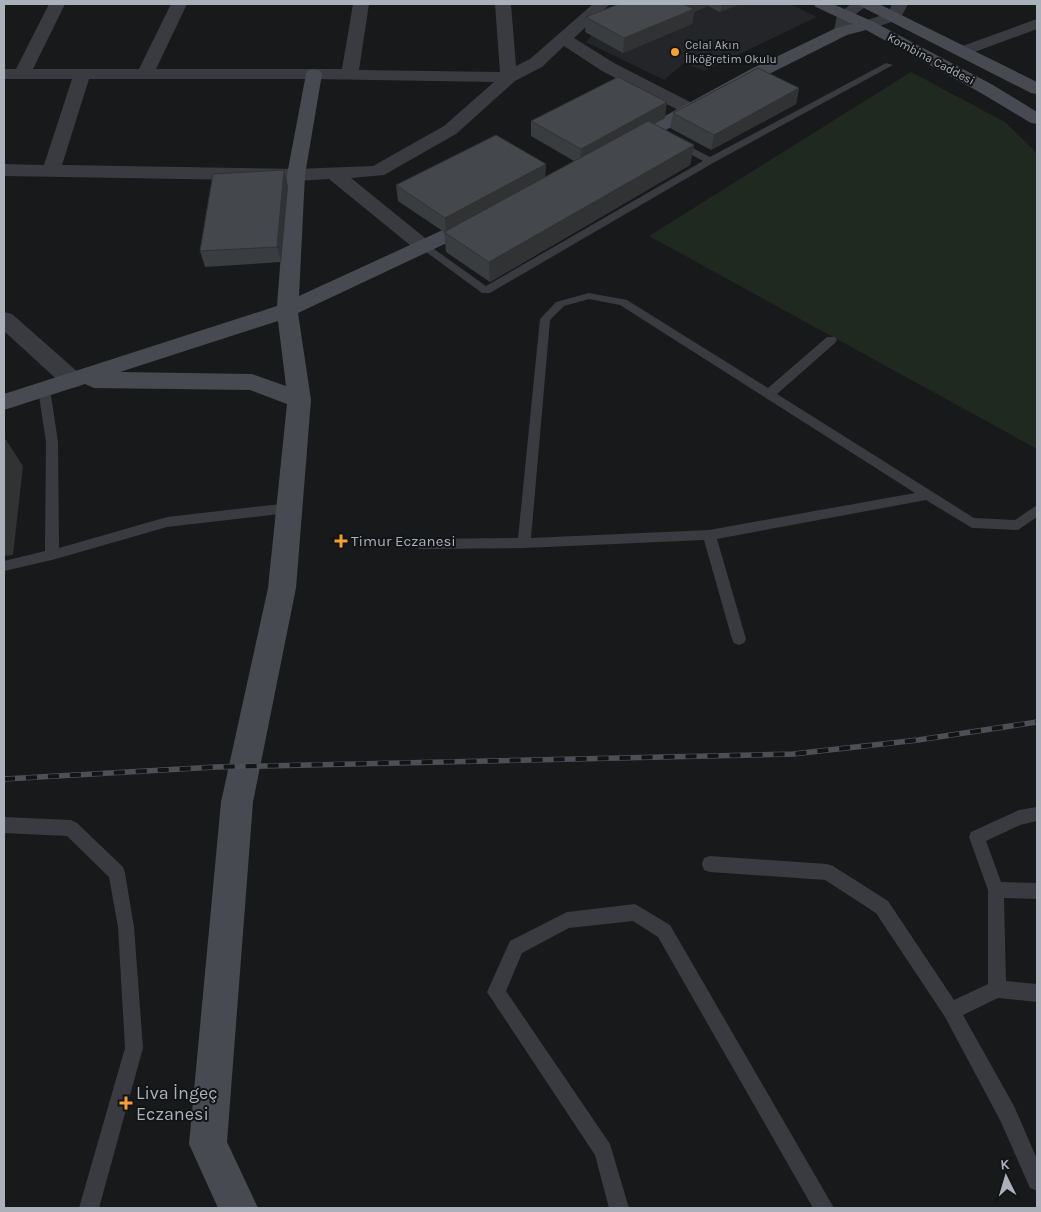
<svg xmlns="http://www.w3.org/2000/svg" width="1041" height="1212" font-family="Karla,sans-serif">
<rect width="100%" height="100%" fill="#18191b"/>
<!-- built -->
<path fill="#242528" d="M620 4H790L817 17 704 71 684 63 664 80 586 42Z"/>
<!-- green -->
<path fill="#202920" d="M911 72 1005 122 1037 153V449L649 236Z"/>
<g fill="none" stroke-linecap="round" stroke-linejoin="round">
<!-- service -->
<g fill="#393b40" fill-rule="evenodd">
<path d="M886 63 893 65 713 163 490 293H482L418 246 419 244H427L486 286 703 161 673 145V141H679L710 157Z"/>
<path d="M589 293 627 300 768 388 827 337H835L837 340 835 343 777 394 974 518 1015 520 1037 505V517L1018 530 972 528 926 500 717 539 746 639 744 643 739 645 734 643 732 639 704 540 524 548 421 549 416 548 414 544 416 540 421 539 518 538 540 319 556 302ZM589 299 620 305 915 493 709 530 531 538 550 320 564 306Z"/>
<path d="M44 385 50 389 58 442 59 548 167 517 289 503 294 505 295 508 294 511 289 513 167 527 52 560 4 571V561L45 551 46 442 38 389Z"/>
<path d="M1037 807V821L1020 825 986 841 1001 882 1037 883V899L1004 898 1006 981 1037 984V1002L998 998 963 1015 1014 1106 1037 1159V1191L1030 1188 1000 1120 945 1017 876 913 825 880 710 872 704 870 702 864 704 858 710 856 827 864 833 866 888 901 954 1000 988 984V890L969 837 971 832 1019 810Z"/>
<path d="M4 817 71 820 77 823 123 867 125 873 134 927 143 1048 99 1208H79L125 1048 118 927 109 877 67 836 4 833Z"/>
<path d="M635 904 670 925 834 1208H813L658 937 633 921 569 928 522 953 506 991 610 1144 629 1208H609L595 1155 487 992 510 941 567 912Z"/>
</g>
<!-- minor -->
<g fill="#393b40" fill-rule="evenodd">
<path d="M49 4H65L33 69H139L171 4H187L156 69H342L353 4H369L359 70 500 72 495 4H511L516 66 530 59 593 4H610L574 38 614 63 696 105 699 109 696 113 690 114 684 113 602 71 564 46 542 67 515 81 456 134 384 175 351 178 430 242 433 246 430 250 423 252 416 250 329 179 296 181 4 176V164L44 165 72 79H4V69H16ZM89 79H314L494 82 444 126 373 166 296 169 62 165Z"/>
<path d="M1037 19V29L969 54H957L955 51 957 48Z"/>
<path d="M4 312 12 314 80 374 83 380 80 386 72 388 64 386 4 331Z"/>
</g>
<!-- tertiary -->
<g fill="#393b40" fill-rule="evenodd">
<path d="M851 4H869L852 17 848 34H836L834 31 837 15Z"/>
<path d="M892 4H908L900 19 868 30 862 28 860 25 862 22 888 13Z"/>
</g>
<!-- secondary -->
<g fill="#474a50" fill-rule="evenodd">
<path d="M813 4H833L874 22 993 85 1037 112V124L1031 123 981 93 866 30 847 35 763 77 631 149 625 150 619 149 616 145 619 141 751 69 836 28 852 24 816 7Z"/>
<path d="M859 4H879L1037 82V94L1031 93 862 7Z"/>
<path d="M314 69 320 70 322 74 305 175 299 296 471 217 478 215 485 217 488 221 485 225 298 313 311 400 296 588 253 802 227 1142 258 1208H218L189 1144 221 802 268 588 287 404 250 390 94 388 85 384 4 410V394L277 306 287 175 306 74 308 70ZM278 321 286 386 252 374 120 372Z"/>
</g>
<defs>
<path id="rail" d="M4 779 216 767 793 754 918 740 1037 722"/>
</defs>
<!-- rail casing -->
<use href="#rail" stroke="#4c4f55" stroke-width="5.5"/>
<!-- rail -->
<use href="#rail" stroke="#131416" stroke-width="4" stroke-dasharray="11" stroke-linecap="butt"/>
</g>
<!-- wall -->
<g fill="#3a3d40">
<path d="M619 4H740L720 12 708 6 694 12 692 24 623 53 585 32 586 17Z"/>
<path d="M799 88 796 104 711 150 670 128 673 113Z"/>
<path d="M665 118 654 124 694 145 690 165 490 282 446 252 444 232 398 201 396 185 546 164 545 177 574 161 531 136V121Z"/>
<path d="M288 186 281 262 205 267 200 251Z"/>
</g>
<!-- shaded-wall -->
<g fill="#303234">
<path d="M682 4H709L708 6 694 12 692 24 623 53 624 38Z"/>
<path d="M722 4H740L720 12Z"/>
<path d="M799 88 796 104 711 150 714 135Z"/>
<path d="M667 102 665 118 580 164 581 149Z"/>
<path d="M694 145 690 165 490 282 489 262Z"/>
<path d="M546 164 545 180 446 233 445 218Z"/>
<path d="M284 170 288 186 281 262 277 247Z"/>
<path d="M6 440 23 466 13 555 4 556V461Z"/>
</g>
<!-- building -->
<g fill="#44474b" stroke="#303234">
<path d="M619 4H683L694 9 624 38 586 17Z"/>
<path d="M758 68 799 88 714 135 673 113Z"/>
<path d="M618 77 667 102 581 149 531 121Z"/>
<path d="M648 121 694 145 489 262 444 232Z"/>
<path d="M496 135 546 164 445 218 396 185Z"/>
<path d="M284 170 277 247 200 251 213 174Z"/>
<path d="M4 440H6L4 461Z"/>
</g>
<!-- markers -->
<g fill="#f79e34" stroke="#131416" stroke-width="2">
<circle cx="675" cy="52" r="5"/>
<path d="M338.5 533.5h5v5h5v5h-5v5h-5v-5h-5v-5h5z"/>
<path d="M123.5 1095.5h5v5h5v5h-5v5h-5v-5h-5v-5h5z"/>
</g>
<g text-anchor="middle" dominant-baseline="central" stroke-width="4" stroke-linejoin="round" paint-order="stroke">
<!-- far-poi labels -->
<g font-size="12" fill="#aab1bb" stroke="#131416" text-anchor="start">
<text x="685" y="45">Celal Akın<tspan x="685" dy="14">İlköğretim Okulu</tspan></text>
</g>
<!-- far-street labels -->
<g font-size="12" fill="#aab1bb" stroke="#131416">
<text transform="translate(931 59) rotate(28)">Kombina Caddesi</text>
</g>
<!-- poi labels -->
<g font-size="15" fill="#aab1bb" stroke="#131416" text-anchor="start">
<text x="351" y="541">Timur Eczanesi</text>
</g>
<!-- near-poi labels -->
<g font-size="18" fill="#aab1bb" stroke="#131416" text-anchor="start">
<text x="136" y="1093">Liva İngeç<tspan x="136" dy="21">Eczanesi</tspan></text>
</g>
</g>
<!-- border -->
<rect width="1041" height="1212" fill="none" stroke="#aab1bb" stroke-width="10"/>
<!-- north arrow -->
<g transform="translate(1006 1177) rotate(355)" stroke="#131416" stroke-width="4" paint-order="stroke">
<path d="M0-4L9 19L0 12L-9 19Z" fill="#aab1bb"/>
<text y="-8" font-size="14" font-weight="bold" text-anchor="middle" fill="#aab1bb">K</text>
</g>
</svg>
